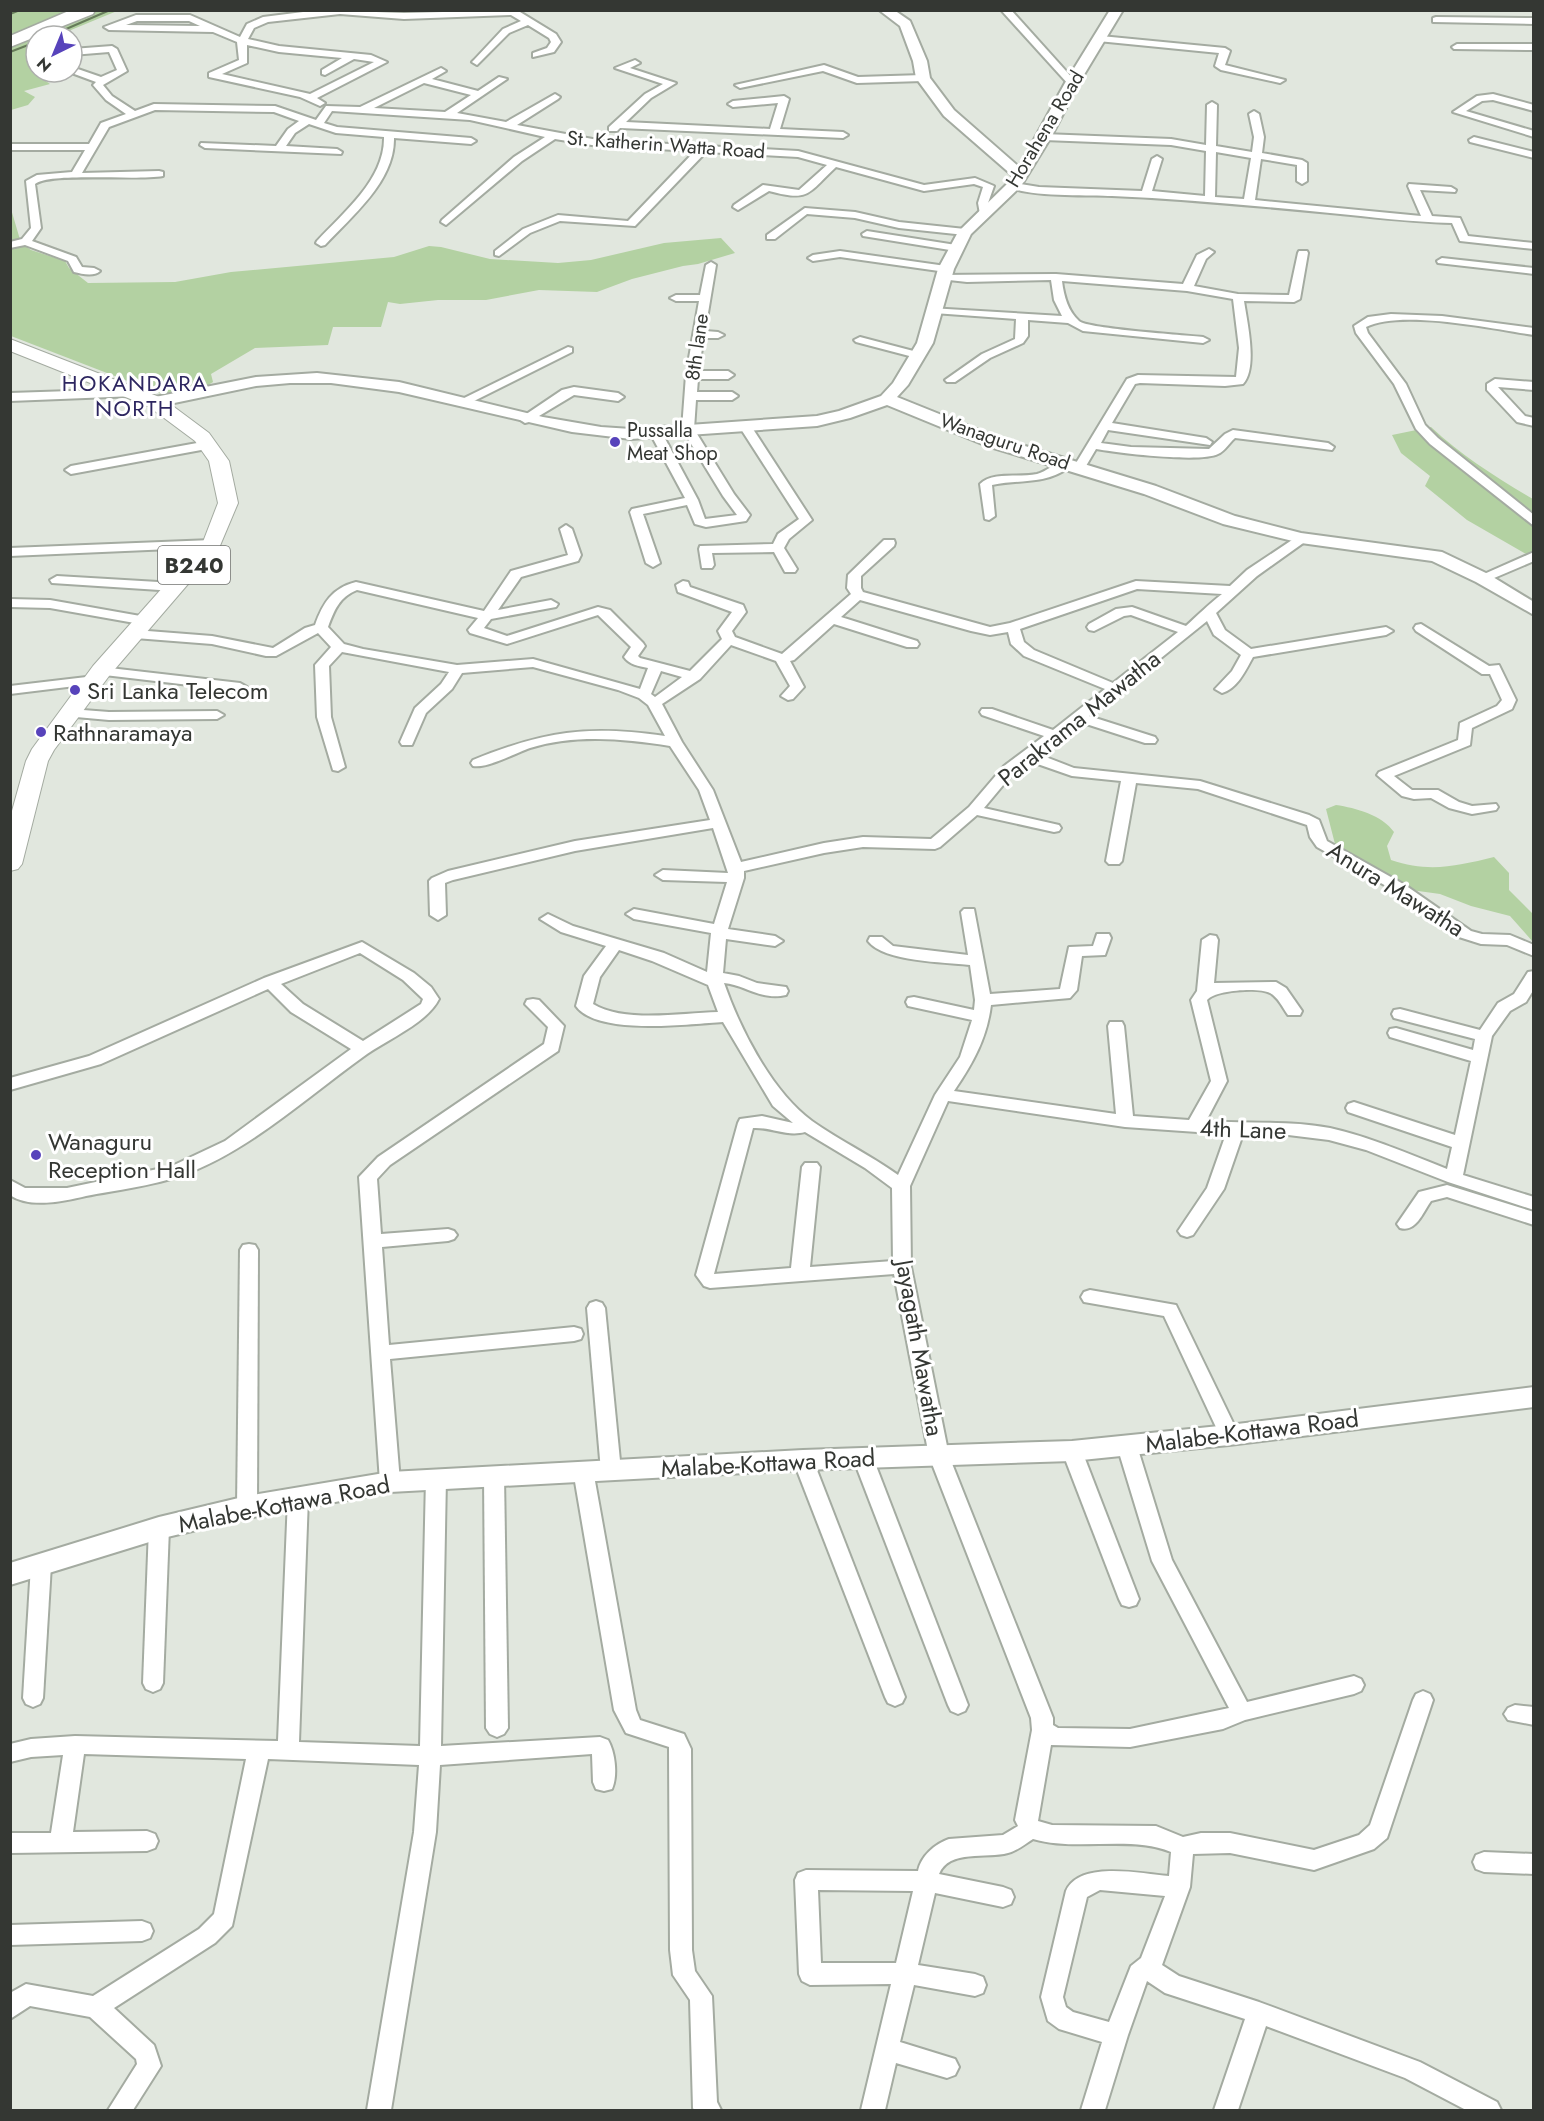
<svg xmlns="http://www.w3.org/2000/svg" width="1544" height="2121" font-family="Jost,sans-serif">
<rect width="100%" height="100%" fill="#e1e7de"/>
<!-- green -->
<g fill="#b3d1a2">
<path d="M10 11H117L71 30 67 34 69 36H36V74L50 84 24 91 35 97 28 105 11 110Z"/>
<path d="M11 209 21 243 31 250 65 261 69 268 88 283 175 282 231 272 394 257 429 246 441 247 490 259 558 263 591 260 664 243 721 238 735 253 698 264 683 266 632 279 597 292 539 290 486 300H438L400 304 388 302 381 327H333L328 345 255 348 211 374 213 382 205 387 164 395 11 336Z"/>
<path d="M1431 427C1462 456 1497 478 1533 499V558L1467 520 1425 486 1430 476 1401 453 1392 435Z"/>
<path d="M1336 805C1356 808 1382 815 1394 832L1387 846 1391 860C1429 873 1457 866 1494 857L1509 873V890L1533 914V942L1510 916 1471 906 1440 894 1411 890 1362 864 1335 844 1326 809Z"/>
</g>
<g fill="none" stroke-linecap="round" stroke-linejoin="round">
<!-- stream -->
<g stroke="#667c5a" stroke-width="2">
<path d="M10 14 20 10"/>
<path d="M50 36 110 10"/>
<path d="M10 52 36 42"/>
</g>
<defs>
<g id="street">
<path d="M319 10 404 13 523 10 520 12 556 34 561 42 554 52 533 57V53L547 48 551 42 549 38 528 25 509 33 477 65 472 62 474 60 503 29 521 21 511 15 404 19 340 14 268 22 254 28 248 39 279 46 371 55 387 62 317 98 325 103 320 106 300 97 209 77V73L239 60 237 42 213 32 109 30 104 27 136 15H190L240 37 247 24 263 17ZM137 21H189L200 26 126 25ZM247 45 279 52 342 58 322 70V74L325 75 354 59 374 62 310 94 222 74 247 63Z"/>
<path d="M1001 10H1011L1075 81V85H1069Z"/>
<path d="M1436 17 1534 18V24L1433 22V18Z"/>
<path d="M1101 36 1225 48 1230 51 1225 65 1285 80 1280 83 1221 70 1215 66 1219 53 1098 41 1096 39Z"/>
<path d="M1457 44H1534V50L1454 49 1452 47Z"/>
<path d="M112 46 117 49 127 71 103 85 112 96 135 111 154 104 275 106 316 120 326 106 360 107 441 68 446 71 432 79 478 91 499 77 507 79 457 113 506 122 555 94 560 97 558 99 517 125 598 140 798 151 924 185 975 178 994 186 988 203 990 214 985 217 980 214 978 203 983 187 974 184 924 191 836 167C807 194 810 202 769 191L738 210 733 207 734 205 763 185 799 190 827 165 798 157 706 152 635 226 560 221 530 233 499 256 495 255V251L523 229 558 215 628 221 695 151 598 146 555 139 522 161 446 225 441 222 442 220 514 157 545 137 470 120 332 111 324 123 337 127 471 138 476 141 471 144 394 138C395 181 352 216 325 245L321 246 316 243 317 241C344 212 385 179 384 137L336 133 309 124 295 133 286 146 337 149 342 152 341 154 205 148 200 145 201 143 276 146 288 129 299 121 274 112 155 110 109 127 82 173 159 171 163 172V176C137 181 51 172 35 184L41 228 32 241 76 257 82 267 94 268 100 271C94 277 82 274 74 272L68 261 25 245 10 248V242L22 239 31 228 26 181 37 175 72 172 85 150H10V144H89L101 123 126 114 106 100 93 85 96 82 69 72H72V67L101 77 117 70 109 52 72 55V49ZM424 83 471 95 445 112 374 108Z"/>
<path d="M635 60 640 63 630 68 676 83 651 98 626 122 770 129 778 103 733 107 728 104 733 101 784 96 789 99 780 129 843 132 848 135 843 138 620 128 617 131H609V127L645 94 663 84 615 68Z"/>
<path d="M824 65 858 77 923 75 928 78 923 81 857 83 823 71 740 88 735 85Z"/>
<path d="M1493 94 1534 105V111L1493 100 1482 101 1466 111 1534 131V137L1453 112 1477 96Z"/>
<path d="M1212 102 1217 105 1216 146 1252 152 1254 137 1249 114 1254 111 1259 114 1264 137 1262 153 1302 160 1307 163V181L1302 184 1297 181V165L1261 159 1255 200 1421 216 1408 186 1409 184 1451 187 1456 190 1455 192 1420 190 1432 216 1460 218 1468 236 1534 243V249L1460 241 1452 223C1409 222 1372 217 1330 213 1257 206 1185 199 1112 196 1091 195 1022 197 1009 186L1014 183 1039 187 1142 191 1152 159 1157 156 1162 159 1152 191 1205 196 1206 151 1171 145 1044 140 1039 137 1044 134 1171 139 1206 145 1207 105ZM1216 152 1251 158 1244 199 1215 197Z"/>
<path d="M1474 137 1534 152V158L1470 142 1469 140Z"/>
<path d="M805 208 855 212 899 222 965 229 970 232 965 235 899 228 855 218 807 214 775 239H767V235Z"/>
<path d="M867 231 956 245 961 248 956 251 863 236 862 234Z"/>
<path d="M1209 249 1214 252 1206 259 1194 286 1238 294 1289 295 1298 253 1299 251H1307L1308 253 1300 299 1294 302 1244 301C1247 321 1258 368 1243 384L1225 386 1140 383 1135 384 1112 423 1206 438 1212 442 1210 445 1108 430 1101 443 1131 447 1209 449 1225 434 1233 430 1328 443 1334 447 1332 450 1235 438C1229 443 1225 451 1218 454 1200 463 1119 453 1096 449L1083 471 1079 472 1073 468 1127 379 1138 375 1236 377 1239 348 1233 299 1187 291 1062 281C1064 297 1068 311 1079 321 1088 329 1185 335 1203 337L1209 340 1203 343 1083 331 1068 323 1028 320V336L1023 343 990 358 955 382H947L945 380 982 354 1015 339 1016 319 934 313 928 310 930 308 1062 316 1054 300 1051 280 967 282 940 279V275L1056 274 1183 284 1197 255Z"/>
<path d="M840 251 946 266 952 269 946 272 840 257 813 261 808 258 813 255Z"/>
<path d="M1442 258 1534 268V274L1438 263 1437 261Z"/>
<path d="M711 262 716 265 705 331 718 332 724 335 718 338H704L698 371H728L734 375 728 379H698L697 392H732L738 396 732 400H696L694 429 734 494 750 515 746 521 706 527 695 524 687 505 643 514 660 563 653 567 646 563 630 512 632 509 685 498 650 433 652 430H660L662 433 698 500 705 519 737 515 723 496 682 429 686 375 699 301H676L670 298 676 295H700L706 265Z"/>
<path d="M1391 314 1442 316 1534 328V335C1493 329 1401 309 1366 327L1368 333 1406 384 1425 425 1438 438 1534 515V526L1430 444 1416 429 1394 384 1356 333 1354 326 1368 317Z"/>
<path d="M860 337 921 353 923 355 917 358 856 342 854 340Z"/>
<path d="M568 347 572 348V352L466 405 462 406 456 402Z"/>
<path d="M1495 379 1534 382V390L1498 387 1525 416 1534 418V426L1517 422 1487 390V384Z"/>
<path d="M574 387 618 393 624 397 618 401 574 395 529 422 525 423 519 419 562 390Z"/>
<path d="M132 389 136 390V396L10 401V393Z"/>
<path d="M745 422 751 426 812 520 789 539 784 548 797 569 795 572H785L774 552 712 553 714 565 712 568H702L699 549 700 546 773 544 778 534 799 519 739 426Z"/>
<path d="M208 441 212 442V448L71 474 65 470 71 466Z"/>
<path d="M1064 461 1068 462 1070 465 1068 468C1044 485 1020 479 992 485L995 516 989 520 985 519 980 484C992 471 1020 478 1037 474 1047 471 1054 464 1064 461Z"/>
<path d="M566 525 572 529 581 555 578 561 521 577 498 610 551 600 558 604 556 607 491 619 484 628 507 636 598 607 610 610 643 643 645 646 638 656 640 658 690 671 722 639 718 631 732 612 678 592 676 585 683 581 688 582 690 587 743 605 746 612 732 631 735 637 782 654 851 594 847 588 848 575 884 540H894L895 543 894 546 861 576V588L863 592 990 627 1010 623 1136 581 1230 586 1247 570 1301 534 1306 535 1307 538 1306 541 1257 576 1216 613 1225 630 1251 649 1386 627 1393 631 1386 635 1253 657C1246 670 1237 689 1222 693L1215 689 1232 671 1241 655 1214 635 1207 621 1089 716 1155 737 1157 740 1155 743H1145L1080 722 1038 754 1074 768 1200 781 1309 815 1319 820 1327 841 1405 885 1471 931 1482 934 1510 935 1534 945V956L1507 945 1481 944 1459 937 1395 891 1317 847 1310 837 1307 825 1198 789 1136 783 1122 861 1119 864H1109L1106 861 1121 781 1072 776 1029 761 1014 772 984 808 1059 825 1061 828 1059 831 1054 832 977 815 940 847 935 849 863 847 824 853 744 871V878L728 929 775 936 783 941 775 946 726 939 723 973 739 976 757 983 786 987 788 991 786 995C762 1001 745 985 724 983 740 1029 772 1092 812 1121 839 1140 870 1155 898 1175L935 1095 960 1057 972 1020 908 1006 906 1002 908 998 914 997 974 1010 975 1000 970 965C944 962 884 962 868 941L870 937H882L893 946 968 955 961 912 964 909H974L990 994 1060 989 1069 947 1093 946 1097 934H1109L1111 938 1105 955 1082 956 1077 990 1070 998 991 1005C987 1038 973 1063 954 1091L1116 1114 1108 1026 1110 1022H1122L1124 1026 1133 1116 1189 1120 1211 1081 1191 1000 1197 991 1202 940 1210 935 1216 936 1218 940 1214 983 1276 982 1286 988 1302 1011 1300 1015H1288C1283 1008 1278 997 1270 993 1259 987 1215 990 1207 1000L1227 1081 1206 1121C1247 1124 1289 1120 1330 1128 1370 1137 1409 1154 1447 1169L1452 1147 1348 1112 1346 1108 1348 1104 1354 1102 1455 1135 1471 1061 1390 1037 1388 1033 1390 1029 1396 1028 1473 1050 1475 1039 1394 1018 1392 1014 1394 1010 1400 1009 1480 1030 1498 1003 1514 994 1528 972 1534 971V989L1526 1002 1510 1011 1492 1036 1463 1175 1534 1197V1210L1448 1182 1366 1150 1329 1140 1272 1133 1243 1134 1224 1189 1193 1235 1187 1237 1181 1235 1178 1231 1207 1188 1226 1134 1125 1127 948 1101 910 1186 911 1267 949 1456 1053 1718V1725L1058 1728 1130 1729 1229 1708 1152 1561 1117 1446 1120 1441 1127 1439 1134 1441 1137 1446 1172 1560 1247 1702 1354 1676 1361 1679 1364 1685 1361 1691 1354 1694 1245 1720 1223 1729 1130 1747 1051 1745 1038 1821 1052 1825 1156 1826 1183 1837 1201 1833H1230L1314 1850 1359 1835 1370 1825 1413 1700 1416 1694 1423 1691 1430 1694 1433 1700 1387 1838 1374 1849 1314 1870 1230 1853 1193 1854 1190 1887 1162 1965 1179 1976 1259 2002 1420 2062 1497 2102 1501 2110H1466L1405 2078 1266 2026 1238 2110H1214L1245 2019 1165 1993 1147 1981 1128 2035 1105 2110H1081L1102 2042 1059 2029 1048 2021 1041 1997 1066 1891C1080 1860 1141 1874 1169 1876L1171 1852C1129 1835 1078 1852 1033 1839 1025 1844 1017 1851 1008 1853 987 1859 949 1849 939 1874L1003 1887 1011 1890 1014 1897 1011 1904 1003 1907 935 1893 918 1965 975 1974 983 1977 986 1985 983 1993 975 1996 914 1985 900 2042 955 2059 959 2067 955 2075 947 2078 896 2063 885 2110H861L891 1984 810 1985 802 1981 799 1974 795 1880 798 1873 806 1870 918 1871C921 1856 935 1844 949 1839L1003 1835 1018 1826 1015 1820 1032 1730 1031 1718 929 1456 894 1274 710 1288 704 1286 696 1275 738 1123 740 1119 762 1116 793 1123 773 1106 723 1022C689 1024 597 1036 576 1006L584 976 606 946 561 932 540 919 548 914 573 926 664 953 707 972 711 933 634 919 626 914 634 909 714 924 727 882 663 880 655 875 663 870 728 873 713 828 575 851 453 880 445 883 446 915 438 920 430 915 429 881 432 878 448 871 575 841 710 820 699 790 670 746C624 739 576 734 530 748 516 753 486 769 473 766L471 763 473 760C545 731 587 725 665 736L648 705 639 698 618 690 533 667 462 673 452 689 426 713 412 745H402L400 742 415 708 441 684 449 672 342 652 329 666 331 717 345 767 338 771 333 770 317 717 315 665 331 647 318 633 276 656H266L212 644 135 638 128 634 135 630 212 636 273 648 305 628 315 625C323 603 332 588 356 582L484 611 511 571 568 555 560 529ZM1137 589 1222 594C1208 605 1199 614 1186 626L1132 607 1116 609 1089 624 1087 627 1089 630 1094 631 1124 616 1131 615 1178 632 1113 683 1034 650 1024 642 1020 629ZM357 590 478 618 468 630 470 633 507 644 598 615 631 647 624 657C630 665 638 666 648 668L640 689 533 659 457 665 363 649 344 644 328 627C334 611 339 597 357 590ZM860 600 971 631 990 635 1008 632 1011 644 1024 656 1105 689 1053 730 992 709H982L980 712 982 715 1044 736 1004 766 969 807 931 839 863 837 824 843 741 862 713 790 682 742 662 704 700 679 731 645 776 661 790 686 781 696 788 700 793 699 804 687 790 661 794 660 834 624 907 647H917L919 644 917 641 841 617ZM661 671 682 677 655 697 651 694ZM619 950 652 961 708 985 718 1012C682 1013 623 1023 593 1004L600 977ZM753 1128C771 1127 787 1137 805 1132L865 1168 892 1188 893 1261 810 1267 820 1167 817 1163H805L802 1167 791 1268 714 1274ZM818 1890 913 1891 896 1963H821ZM1100 1890 1165 1896 1141 1958 1131 1966 1109 2022 1073 2012 1066 2007 1063 1997 1087 1897Z"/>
<path d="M212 540 218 544 217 547 10 556V548Z"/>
<path d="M1534 552V561L1487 581H1477L1475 578Z"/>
<path d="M57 576 175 583 182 587 175 591 52 583 50 580Z"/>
<path d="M10 599 50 600 146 617 153 621 146 625 50 608 10 607Z"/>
<path d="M1421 624 1489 666 1499 665 1516 700 1512 709 1472 728 1470 745 1394 776 1412 790H1438L1459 802 1472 806 1496 804 1498 807 1496 810 1472 814 1449 808 1431 798 1414 799 1402 796 1377 775 1379 772 1458 740 1460 723 1497 706 1502 700 1490 674H1482L1416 631 1414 628 1416 625Z"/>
<path d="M101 667 240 683 247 687 240 691 96 674 94 671 96 668Z"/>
<path d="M95 676 100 677 102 680 100 683 10 694V686Z"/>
<path d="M70 709 109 712 217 711 224 715 217 719 109 720 65 716 63 713Z"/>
<path d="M362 942 414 973 431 987 439 999C428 1022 389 1039 367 1054 309 1095 249 1152 180 1176 151 1186 117 1190 86 1196 65 1201 30 1209 10 1195V1180L25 1188H67L172 1166 225 1141 351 1049 291 1012 268 989 101 1064 10 1090V1078L89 1056 264 978ZM360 953 403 980 423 999 421 1004 363 1041 303 1004 281 984Z"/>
<path d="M533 999 539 1000 564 1026 558 1051 390 1165 377 1179 381 1234 448 1229 454 1231 457 1235 454 1239 448 1241 382 1247 389 1345 574 1327 581 1329 583 1334 581 1339 574 1341 390 1359 400 1482 397 1487 390 1490 383 1487 380 1482 359 1177 378 1157 544 1044 548 1027 525 1004 527 1000Z"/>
<path d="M1447 1185 1534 1212V1225L1447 1197 1431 1201C1423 1212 1416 1233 1400 1228L1397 1224 1419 1192Z"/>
<path d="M249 1244 255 1245 258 1250 257 1507 254 1513 247 1515 240 1513 237 1507 240 1250 243 1245Z"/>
<path d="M1090 1290 1176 1305 1239 1435 1236 1440 1229 1442 1222 1440 1164 1316 1084 1302 1081 1297 1084 1292Z"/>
<path d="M596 1301 602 1303 605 1308 621 1471 618 1476 611 1479 604 1476 601 1471 587 1308 590 1303Z"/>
<path d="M1072 1444 1079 1446 1082 1451 1139 1599 1136 1605 1129 1607 1122 1605 1119 1599 1062 1451 1065 1446Z"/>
<path d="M863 1450 870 1453 873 1458 968 1705 965 1711 958 1714 951 1711 948 1705 853 1458 856 1453Z"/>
<path d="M803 1452 810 1455 813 1460 905 1697 902 1703 895 1706 888 1703 885 1697 793 1460 796 1455Z"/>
<path d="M583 1462 590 1465 593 1470 636 1710 640 1720 684 1734 691 1749 692 1950 695 1971 712 1996 717 2102 721 2110H694L693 2108 690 2000 673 1975 670 1950 669 1749V1747L626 1733 614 1710 573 1470 576 1465Z"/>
<path d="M494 1468 501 1471 504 1476 508 1728 504 1734 497 1737 490 1734 486 1728 484 1476 487 1471Z"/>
<path d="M436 1470 443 1473 446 1478 441 1746 600 1737 608 1740C615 1752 618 1775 612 1789L604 1791 596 1789 593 1782 592 1754 440 1765 436 1832 391 2110H367L414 1832 419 1765 268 1759 232 1926 215 1943 114 2008 154 2045 161 2066 133 2110H108L137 2064 136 2059 90 2017 30 2006 10 2019V1993L26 1984 93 1996 199 1929 214 1914 246 1759 84 1754 73 1832 147 1831 155 1834 158 1841 155 1848 147 1851 10 1853V1833H51L63 1755 31 1757 10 1762V1744L31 1739 75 1736 278 1741 288 1498 291 1493 298 1490 305 1493 308 1498 299 1742 420 1746 426 1478 429 1473Z"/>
<path d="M159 1520 166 1522 169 1528 163 1683 160 1689 153 1692 146 1689 143 1683 149 1528 152 1522Z"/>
<path d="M41 1557 48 1559 51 1565 43 1698 40 1704 33 1707 26 1704 23 1698 31 1565 34 1559Z"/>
<path d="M1515 1705 1534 1707V1725L1508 1720 1504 1714 1508 1708Z"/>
<path d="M1484 1852 1534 1854V1874L1484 1872 1476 1869 1473 1862 1476 1855Z"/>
<path d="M142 1921 150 1924 153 1931 150 1938 142 1941 10 1945V1925Z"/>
</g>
<g id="secondary">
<path d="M879 10H894L910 21 927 61 930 78 954 110 1019 167 1065 83 1110 10H1123L1079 83 1051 137 1021 186 971 234 954 269 933 343 908 385 897 397 999 438 1156 486 1235 516 1301 533 1442 552 1488 574 1534 602V615L1476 582 1432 561 1301 543 1223 524 1144 494 987 446 887 405 850 418 817 426 631 439 572 432 399 392 331 383H290L256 386 155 407 147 402 155 397 256 377 317 373 399 382 543 417 601 427 631 429 817 416 839 411 881 396 893 383 917 343 938 269 958 232 1008 183 1013 176 944 116 916 78 913 61 900 26Z"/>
<path d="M1534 1387V1407L1229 1445 1072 1461 803 1470 390 1492 247 1518 159 1539 10 1585V1563L159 1517 247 1496 390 1472 803 1450 1072 1441 1229 1425Z"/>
</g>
<path id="primary" d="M10 339 162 398 209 433 229 461 238 503 219 548 109 676 54 750 48 761 22 864 18 869 10 871V818L26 761 32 749 93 666 203 542 218 503 209 461 195 441 148 406 10 351Z"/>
<path id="highway" d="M71 10H95L93 14 10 47V36Z"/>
</defs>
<!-- street casing -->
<use href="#street" stroke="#a4aba1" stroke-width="4"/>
<!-- secondary casing -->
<use href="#secondary" stroke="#a4aba1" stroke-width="4"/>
<!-- primary casing -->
<use href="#primary" stroke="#a4aba1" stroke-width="2"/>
<!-- highway casing -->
<use href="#highway" stroke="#a4aba1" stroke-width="3"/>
<!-- street -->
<use href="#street" fill="#fff" fill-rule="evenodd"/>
<!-- secondary -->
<use href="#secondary" fill="#fff" fill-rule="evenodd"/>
<!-- primary -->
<use href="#primary" fill="#fff" fill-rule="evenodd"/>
<!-- highway -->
<use href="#highway" fill="#fff" fill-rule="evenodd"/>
</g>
<!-- markers -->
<g fill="#5743bb" stroke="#fff" stroke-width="2">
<circle cx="615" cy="442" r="6"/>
<circle cx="75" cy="690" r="6"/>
<circle cx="41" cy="732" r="6"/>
<circle cx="36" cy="1155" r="6"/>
</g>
<g text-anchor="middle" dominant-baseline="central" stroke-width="6" stroke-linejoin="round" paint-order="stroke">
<!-- far-street labels -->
<g font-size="20" fill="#343733" stroke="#fff">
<text transform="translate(1045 129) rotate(-59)">Horahena Road</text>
<text transform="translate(666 145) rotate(4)">St. Katherin Watta Road</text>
<text transform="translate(697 347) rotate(-82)">8th lane</text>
<text transform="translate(1005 442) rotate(19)">Wanaguru Road</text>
</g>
<!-- far-poi labels -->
<g font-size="20" fill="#343733" stroke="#fff" text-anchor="start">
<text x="627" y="430">Pussalla<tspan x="627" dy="23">Meat Shop</tspan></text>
</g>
<!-- far-quarter labels -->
<g font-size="22" letter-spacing="1.5" fill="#2d2660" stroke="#fff">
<text x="135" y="383">HOKANDARA<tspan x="135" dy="25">NORTH</tspan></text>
</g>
<!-- shield labels -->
<rect fill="#fff" stroke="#717370" stroke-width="1.5" x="158" y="546" width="72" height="38" rx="4.5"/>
<g font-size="22" font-weight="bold" fill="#343733">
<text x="194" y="565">B240</text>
</g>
<!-- poi labels -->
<g font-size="24" fill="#343733" stroke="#fff" text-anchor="start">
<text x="87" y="690">Sri Lanka Telecom</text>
<text x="53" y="732">Rathnaramaya</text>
<text x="48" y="1141">Wanaguru<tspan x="48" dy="28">Reception Hall</tspan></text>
</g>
<!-- street labels -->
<g font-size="24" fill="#343733" stroke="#fff">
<text transform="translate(1079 718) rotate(-39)">Parakrama Mawatha</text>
<text transform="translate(1396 889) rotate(32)">Anura Mawatha</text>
<text transform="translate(1243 1129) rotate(2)">4th Lane</text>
<text transform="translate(920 1348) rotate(80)">Jayagath Mawatha</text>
<text transform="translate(1252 1431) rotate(-7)">Malabe-Kottawa Road</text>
<text transform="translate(768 1463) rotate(-3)">Malabe-Kottawa Road</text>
<text transform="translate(284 1504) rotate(-11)">Malabe-Kottawa Road</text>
</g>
</g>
<!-- border -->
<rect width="1544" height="2121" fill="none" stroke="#343733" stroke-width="24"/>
<!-- north arrow -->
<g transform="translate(54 54) rotate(223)"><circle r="28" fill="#ffffff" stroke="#aeafad" stroke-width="1.5"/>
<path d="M0-4.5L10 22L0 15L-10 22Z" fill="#5743bb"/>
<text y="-9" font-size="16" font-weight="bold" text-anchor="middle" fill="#343733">N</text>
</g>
</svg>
